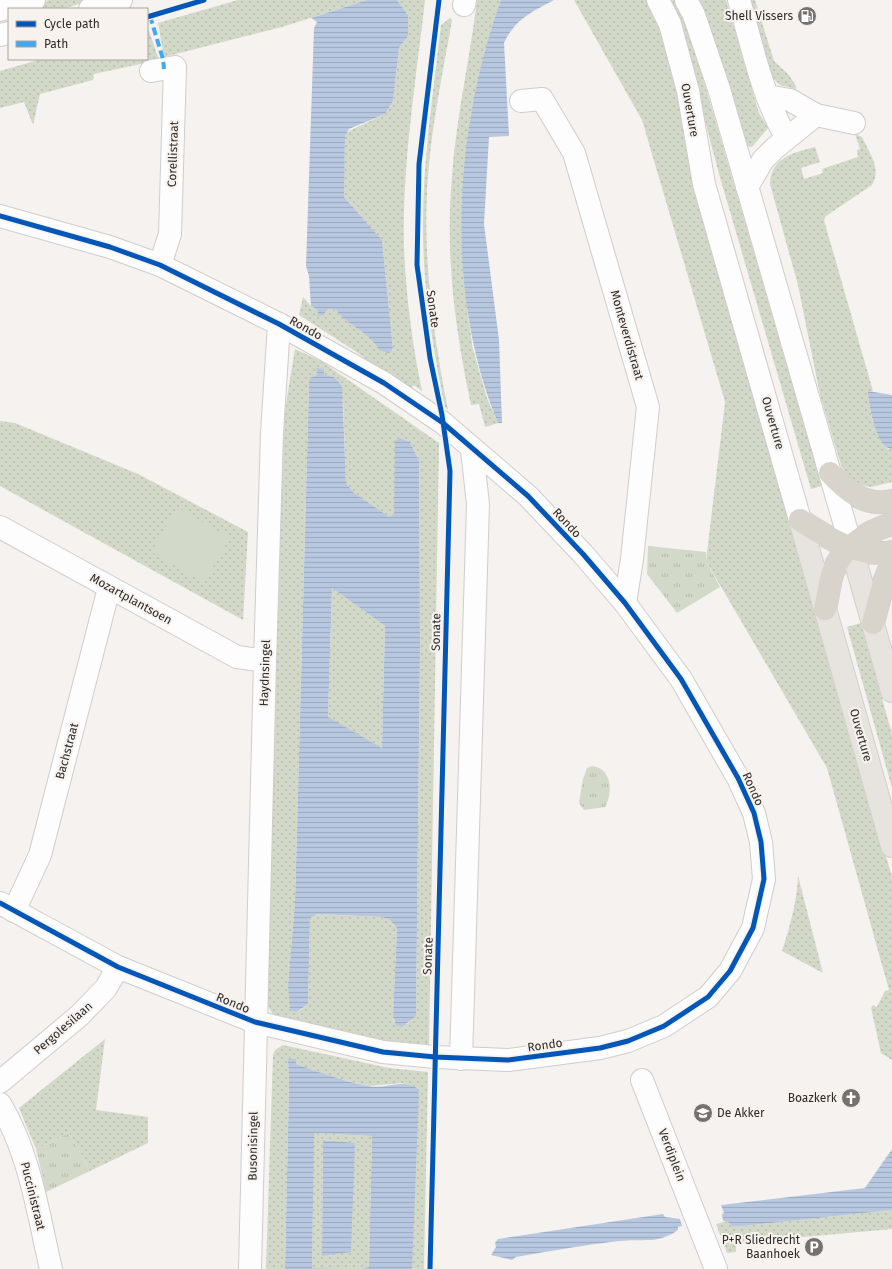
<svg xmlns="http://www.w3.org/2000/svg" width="892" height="1269" font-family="'Fira Sans',sans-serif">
<defs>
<pattern id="grass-dots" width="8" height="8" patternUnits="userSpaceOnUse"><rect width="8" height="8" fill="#d3d9c8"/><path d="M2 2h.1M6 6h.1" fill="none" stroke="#b5baac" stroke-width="1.8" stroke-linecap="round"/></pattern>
<pattern id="park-tufts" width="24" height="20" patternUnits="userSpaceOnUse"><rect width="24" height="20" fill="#d3d9c8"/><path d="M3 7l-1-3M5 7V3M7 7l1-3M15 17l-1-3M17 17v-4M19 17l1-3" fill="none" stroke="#b5baac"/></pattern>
<pattern id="water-rules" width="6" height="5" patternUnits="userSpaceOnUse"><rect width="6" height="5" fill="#b7c7df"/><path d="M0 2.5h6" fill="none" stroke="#9eabc0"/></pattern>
</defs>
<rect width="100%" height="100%" fill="#f5f2ef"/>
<!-- grass -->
<g fill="url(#grass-dots)" fill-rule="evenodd">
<path d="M49 0H92L62 9H18Z"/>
<path d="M238 0H367L282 27 164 57 158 23Z"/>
<path d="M397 0H425C416 81 402 165 404 247 406 295 412 343 422 391L414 385 409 391 355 351 299 315 303 297 311 306 318 310 317 315 326 309 336 310C345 323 361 328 372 338 376 342 377 348 382 351L393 350 382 240 344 197 343 193 345 136 347 132 385 114 393 101 399 48 408 36V15Z"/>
<path d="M477 0H501L485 51 470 120 467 310 473 349 487 398 498 423 485 427 479 404 471 405C455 330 445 254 452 177 456 117 470 59 477 0Z"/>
<path d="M574 0H650C673 56 684 115 694 175L892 877V1060L881 1053 871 1008 873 1005 877 1007 885 991 889 990 827 768 706 561 725 402 642 120Z"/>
<path d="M666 0H679L691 37 822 486 811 489 719 174 695 83Z"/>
<path d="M695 0H726L759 113 768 128 752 147 746 146Z"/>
<path d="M749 0H755L774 61 789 75 796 86V89L780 85 771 76Z"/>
<path d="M450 18 452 20C443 72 432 123 428 176 422 255 433 333 448 410L445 407C435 360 427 312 424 263 419 184 432 104 441 25Z"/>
<path d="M147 28H148L159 60 94 74 93 80 40 94 33 125 24 102 0 108V71L42 59H147Z"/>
<path d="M855 134 862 137C869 152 882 169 872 185L826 216 824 220 873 391H868C869 410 874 435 888 449H892V482L871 487 862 485 849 477 841 465 820 395 798 285 770 184C771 157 793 153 815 147L820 162 801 168 804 179 823 173 822 169 858 157 857 150 860 149Z"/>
<path d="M295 349 321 361 439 443 429 1045 376 1042 273 1015 267 1004 281 434ZM316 368 324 375 343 401 346 483 353 492 389 518 394 514 410 442 419 461 420 648 416 1015 407 1024 394 1022 393 1017 397 928 390 920 382 917 316 914 310 918 308 1004 298 1012 293 1010 288 985 295 903 309 385 317 375Z"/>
<path d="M0 421 15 423 138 474 248 532 243 620 0 486Z"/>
<path d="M332 588 385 626 382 748 328 718Z"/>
<path d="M861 623 892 734V788L847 627Z"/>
<path d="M798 876 823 973 782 951C790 926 797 902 798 876Z"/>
<path d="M105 1039 96 1110 148 1117V1143L90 1171 69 1133 36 1149 19 1108Z"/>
<path d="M283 1045 389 1068 428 1072 424 1269H412L403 1083 369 1086 328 1076 296 1064V1059H288L289 1084 285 1269H266L273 1055 275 1050Z"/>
<path d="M313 1133 372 1136 369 1267 359 1269H312ZM323 1140 355 1143 322 1256Z"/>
<path d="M892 1210V1229L736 1243V1252L727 1253 716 1224 727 1221 733 1227Z"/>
</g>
<!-- park -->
<g fill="url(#park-tufts)">
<path d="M648 546 706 552V561L720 587 677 613 647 574Z"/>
<path d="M592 766C612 768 613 793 605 807L584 810 579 803 583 779 587 768Z"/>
<path d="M69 1133 90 1171 46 1192 36 1149Z"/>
</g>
<!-- pitch -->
<path fill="#d3d9c8" d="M177 507 230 538 204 583 151 552Z"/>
<!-- water -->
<g fill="url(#water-rules)" fill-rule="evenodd">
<path d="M367 0H397L408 15V36L399 48 393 101 385 114 349 129 345 136 344 197 382 240 393 349 389 353 379 350C370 331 348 327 336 310L326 309 324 315 317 316 318 310 311 306 309 276 306 266 314 28 317 22 311 18Z"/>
<path d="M501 0H554C532 12 515 19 504 43L509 136 489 137 484 224 499 340 502 423H498C444 293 454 131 501 0Z"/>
<path d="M316 368 324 369V375L334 377 342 386 346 483 353 492 389 517 394 514 395 441 399 438 410 442 419 461 420 648 416 1016 402 1027 396 1025 393 1017 397 928 390 920 382 917 317 914 310 918 308 1004 297 1012 290 1010 288 985 295 903 309 385 310 378 317 375ZM332 588 385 626 382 748 328 717Z"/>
<path d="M868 391 892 395V449C876 449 868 403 868 391Z"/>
<path d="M288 1059H296V1064C320 1073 344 1081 368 1086 386 1090 398 1078 417 1088L419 1093 412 1269H359L369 1267 372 1136 314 1133 312 1268 340 1269H285L289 1084Z"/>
<path d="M323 1140 355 1143 351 1252 322 1256Z"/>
<path d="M892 1149V1210L733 1227 727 1221H723L722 1214 724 1213 721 1205 865 1188Z"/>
<path d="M663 1214 665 1217 680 1219 682 1226 678 1227V1230C657 1245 642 1238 619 1241 585 1245 550 1251 516 1257L512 1260 491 1255 496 1247 495 1243 498 1239Z"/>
</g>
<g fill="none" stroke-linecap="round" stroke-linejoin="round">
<defs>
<g id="minor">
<path d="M658 0 670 24 688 91 704 184 800 520"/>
<path d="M686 0 694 15 719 89 851 546"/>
<path d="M739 0C752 46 762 95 786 137"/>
<path d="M464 5 465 0"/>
<path d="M90 9 121 0"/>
<path d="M0 10 34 0"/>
<path d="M0 35 9 33"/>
<path d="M151 71 175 67 170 234 160 265"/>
<path d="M767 96 790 100 816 115 854 123"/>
<path d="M521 101 542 99 574 153 648 407 632 559 625 603"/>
<path d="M747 187 763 160 775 148 816 115"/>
<path d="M0 216 110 247 160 265 279 324 384 383 443 423 528 496 583 554 625 603 681 679 738 778 754 813 761 842 764 879 753 928 730 971 708 997 664 1026 628 1041 600 1048 508 1060 435 1057 383 1052 255 1022 118 967 0 903"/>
<path d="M0 527 237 657 265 661"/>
<path d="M14 911 40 855 109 588"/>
<path d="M461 1059 478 504 472 450"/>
<path d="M642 1080 716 1269"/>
<path d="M0 1082 80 1015 106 988 118 967"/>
<path d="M0 1104C30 1154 38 1213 51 1269"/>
<path d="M250 1269 265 661 272 433 279 324"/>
</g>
<g id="major">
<path d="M800 520 892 846"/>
<path d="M851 546 892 691"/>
</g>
<g id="highway">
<path d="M830 473C847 491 865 507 892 501"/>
<path d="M800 520C826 537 859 558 892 552"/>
<path d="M825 609C828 597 829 583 833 572 842 547 868 531 892 524"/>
<path d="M873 623 884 582 892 563"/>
</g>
</defs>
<!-- minor casing -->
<use href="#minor" stroke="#cfcdcb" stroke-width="24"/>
<!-- major casing -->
<use href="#major" stroke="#d1d0cf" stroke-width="24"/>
<!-- highway casing -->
<use href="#highway" stroke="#d1d0cf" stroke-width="24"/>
<!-- minor -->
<use href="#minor" stroke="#fefdfd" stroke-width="22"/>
<!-- major -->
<use href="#major" stroke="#e7e4df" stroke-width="22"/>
<!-- highway -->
<use href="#highway" stroke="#d9d4cb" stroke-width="22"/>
<!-- quiet -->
<path stroke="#3fa9f5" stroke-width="4" stroke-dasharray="8 4" stroke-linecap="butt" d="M150 16 163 59 164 69"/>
<defs>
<g id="cycleway">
<path d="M147 17 204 0"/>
<path d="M0 216 110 247 160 265 279 324 384 383 443 423 528 496 583 554 625 603 681 679 738 778 754 813 761 842 764 879 753 928 730 971 708 997 664 1026 628 1041 600 1048 508 1060 435 1057 383 1052 255 1022 118 967 0 903"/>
<path d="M430 1269 450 471 442 415 430 358 417 265 419 164 439 0"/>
</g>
</defs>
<!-- cycleway casing -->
<use href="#cycleway" stroke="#f7f2ed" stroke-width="8"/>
<!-- cycleway -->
<use href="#cycleway" stroke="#0057b8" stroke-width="5"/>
</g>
<!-- icons -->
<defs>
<symbol id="fuel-disc" viewBox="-11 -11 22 22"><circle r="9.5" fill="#74716f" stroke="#f7f2ed"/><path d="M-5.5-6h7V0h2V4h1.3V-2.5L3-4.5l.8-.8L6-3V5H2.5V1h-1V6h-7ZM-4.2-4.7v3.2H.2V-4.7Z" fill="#fff"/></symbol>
<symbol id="church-disc" viewBox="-11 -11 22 22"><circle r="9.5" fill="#74716f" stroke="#f7f2ed"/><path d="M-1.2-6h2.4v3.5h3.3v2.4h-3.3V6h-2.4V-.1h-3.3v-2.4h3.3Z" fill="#fff"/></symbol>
<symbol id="school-disc" viewBox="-11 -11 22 22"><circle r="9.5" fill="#74716f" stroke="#f7f2ed"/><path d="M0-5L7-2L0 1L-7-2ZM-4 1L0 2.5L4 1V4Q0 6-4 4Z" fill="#fff"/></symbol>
<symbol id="parking-disc" viewBox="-11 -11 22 22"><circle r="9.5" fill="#74716f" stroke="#f7f2ed"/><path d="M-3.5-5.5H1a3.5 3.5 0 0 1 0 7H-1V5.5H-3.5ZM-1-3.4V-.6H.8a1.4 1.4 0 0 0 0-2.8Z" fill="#fff"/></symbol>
</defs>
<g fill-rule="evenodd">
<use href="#fuel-disc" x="796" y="5" width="22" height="22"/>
<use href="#church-disc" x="840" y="1087" width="22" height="22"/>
<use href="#school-disc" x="692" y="1102" width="22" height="22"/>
<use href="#parking-disc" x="803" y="1236" width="22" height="22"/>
</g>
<g text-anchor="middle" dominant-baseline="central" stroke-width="4" stroke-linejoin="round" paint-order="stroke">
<!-- poi labels -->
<g font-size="12" fill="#2e2c2a" stroke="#f7f2ed" text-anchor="end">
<text x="793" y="16">Shell Vissers</text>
<text x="837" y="1098">Boazkerk</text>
<text x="717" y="1113" text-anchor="start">De Akker</text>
<text x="800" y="1240">P+R Sliedrecht<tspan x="800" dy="14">Baanhoek</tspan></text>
</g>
<!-- street labels -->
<g font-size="12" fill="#2e2c2a" stroke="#f7f2ed">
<text transform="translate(690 110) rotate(80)">Ouverture</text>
<text transform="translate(173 154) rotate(-88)">Corellistraat</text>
<text transform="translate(433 309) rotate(82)">Sonate</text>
<text transform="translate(306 328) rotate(29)">Rondo</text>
<text transform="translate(627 335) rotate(74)">Monteverdistraat</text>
<text transform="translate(773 423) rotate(74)">Ouverture</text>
<text transform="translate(567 523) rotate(47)">Rondo</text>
<text transform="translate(131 599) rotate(29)">Mozartplantsoen</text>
<text transform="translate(436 632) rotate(-89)">Sonate</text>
<text transform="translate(265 673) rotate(-88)">Haydnsingel</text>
<text transform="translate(861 735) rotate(74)">Ouverture</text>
<text transform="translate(67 751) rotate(-75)">Bachstraat</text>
<text transform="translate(753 789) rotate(66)">Rondo</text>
<text transform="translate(428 956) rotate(-88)">Sonate</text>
<text transform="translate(233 1003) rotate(22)">Rondo</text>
<text transform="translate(63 1028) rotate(-41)">Pergolesilaan</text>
<text transform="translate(545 1045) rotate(-8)">Rondo</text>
<text transform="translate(253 1146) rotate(-89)">Busonisingel</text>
<text transform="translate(672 1155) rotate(69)">Verdiplein</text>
<text transform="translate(33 1196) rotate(76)">Puccinistraat</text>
</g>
</g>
<!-- legend -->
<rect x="8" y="8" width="140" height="52" fill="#f7f2ed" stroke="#a7a39f"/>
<rect x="16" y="21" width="20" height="6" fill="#0057b8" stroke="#a7a39f"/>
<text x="44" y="28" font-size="12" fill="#2e2c2a">Cycle path</text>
<rect x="16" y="41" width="20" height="6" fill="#3fa9f5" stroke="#a7a39f"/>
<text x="44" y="48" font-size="12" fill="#2e2c2a">Path</text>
</svg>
